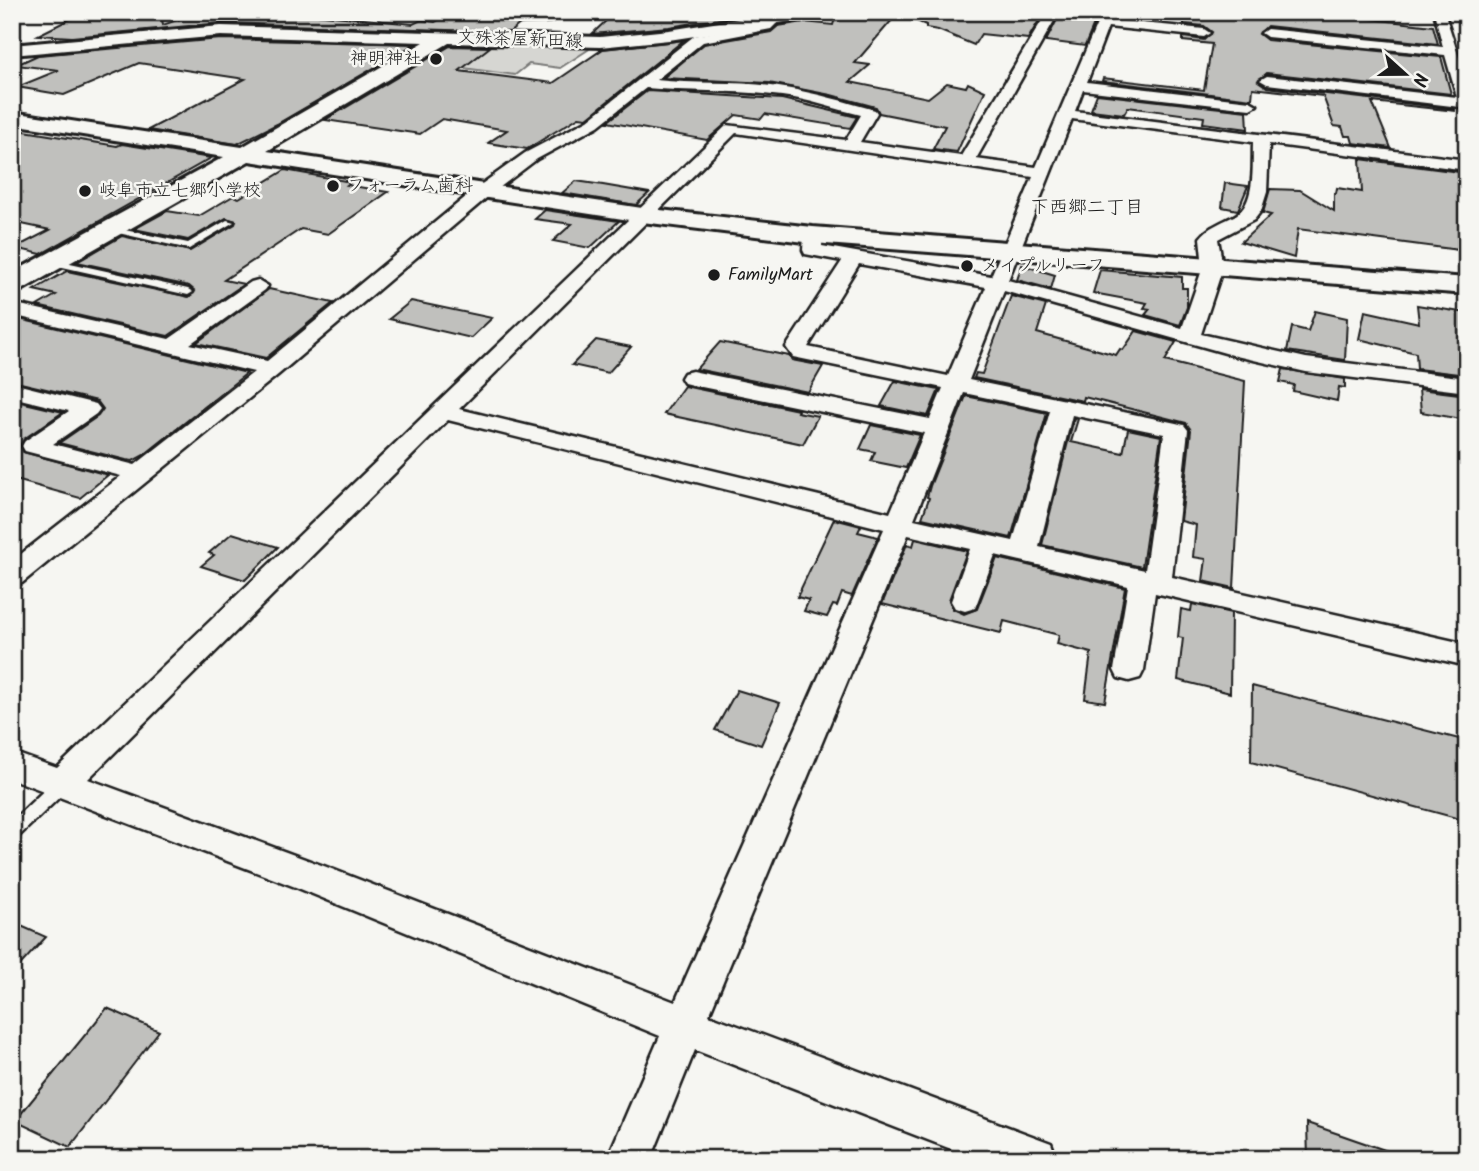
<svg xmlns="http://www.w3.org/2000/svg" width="1479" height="1171" font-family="Kalam,'Klee One',sans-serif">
<rect width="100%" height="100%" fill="#f6f6f2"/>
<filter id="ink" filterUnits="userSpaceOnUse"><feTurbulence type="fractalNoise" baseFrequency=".0143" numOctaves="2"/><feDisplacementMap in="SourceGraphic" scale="14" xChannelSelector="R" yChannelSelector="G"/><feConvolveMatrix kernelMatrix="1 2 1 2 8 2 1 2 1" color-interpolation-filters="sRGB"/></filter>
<g filter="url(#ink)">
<!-- green -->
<g fill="#d6d6d2" stroke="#797977" stroke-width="2">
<path d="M498 12H611L563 18 550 23 474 26Z"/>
<path d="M480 43 594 46 560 68 529 64 515 75 441 65Z"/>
</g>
<!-- building -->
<g fill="#c0c0bd" stroke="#1c1c1c" stroke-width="2">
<path d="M84 12H161L163 25 200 12H295L413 24 421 20 435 22 453 12 526 19 510 32 221 23 72 37 38 35Z"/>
<path d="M837 12H1044L1028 39 981 34 974 45 938 30 926 28V25L898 13 855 63 870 65 850 82 928 98 947 83 966 87 968 83 985 91 957 152 933 149 945 126 879 113 876 107 831 95 769 83 663 78 704 44 771 32 778 26 804 22 833 25Z"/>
<path d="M1061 12H1093L1092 15H1098L1085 46 1046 41Z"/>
<path d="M1184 12H1308L1433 26 1438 44 1267 26 1259 34 1267 40 1441 57 1451 94 1267 73 1258 81 1267 87 1455 109V111L1372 102 1391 148 1353 143 1351 136H1345L1342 127 1334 126 1323 96 1253 88 1252 99 1102 81 1103 78 1204 90 1212 44 1183 41V37L1204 40 1212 32 1204 26 1184 24Z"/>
<path d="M708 14 744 15 669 27 592 34 611 16Z"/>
<path d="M221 39 415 44 277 124 237 144 148 130 245 79 139 63 64 95 17 87 59 70 16 65 38 55Z"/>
<path d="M684 40 587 118 579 117 527 149 488 143 507 130 442 119 420 134 325 120 450 46 490 47 459 71 553 83 603 49Z"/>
<path d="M647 91 782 99 857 117 850 128 765 114 761 119 736 115 707 140 607 122Z"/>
<path d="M1097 94 1247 111 1248 129 1203 123 1204 117 1128 107 1124 114 1091 110Z"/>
<path d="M12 129 117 146 122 144 211 158 41 254 15 248 50 230 12 222Z"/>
<path d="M1360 159 1467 173V251L1298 229 1294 258 1241 242 1271 215 1263 213 1270 189 1300 190 1334 211V193H1336L1337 188 1362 192Z"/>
<path d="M285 170 351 182 347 185 388 192 328 234 301 229 224 280 244 284 168 336 37 306 56 295 34 290 67 271 189 297 195 291 189 286 77 262 122 236 190 251 235 224 236 221 226 218 188 240 134 229 167 211 199 216 233 196 239 198Z"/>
<path d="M576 181 603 185 649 193 636 205 562 193Z"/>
<path d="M1225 183 1248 186 1238 210 1222 207Z"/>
<path d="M545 210 619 221 590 248 553 241 572 224 535 219Z"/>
<path d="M1022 265 1055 275 1051 289 1017 280Z"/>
<path d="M1100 270 1182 277V288H1187V307L1180 325 1145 315 1150 309 1144 308 1147 303 1093 293Z"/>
<path d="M269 289 333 303 266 358 196 343Z"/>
<path d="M1011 296 1046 305 1037 333 1116 355 1120 349 1123 350 1136 331 1176 342 1165 361 1245 381 1234 588 1203 581 1206 559 1193 557 1196 525 1181 521 1191 430 1186 423 1084 397 1083 401 974 378 976 373 982 374Z"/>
<path d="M411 301 492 318 471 338 389 319Z"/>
<path d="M1417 305 1467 313V375L1417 369 1416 353 1359 339 1365 311 1419 323Z"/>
<path d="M1315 311 1347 318 1345 360 1287 351 1292 327 1308 331Z"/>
<path d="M15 318 247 373 144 455 133 461 126 460 59 443 98 416 103 409 97 401 12 381V320Z"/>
<path d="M596 340 631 347 608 373 572 365Z"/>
<path d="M720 342 789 356 792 360 823 366 808 392 696 369Z"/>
<path d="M1283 369 1345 379V388L1339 387 1337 401 1293 391 1294 385 1280 382Z"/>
<path d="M895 381 939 390 928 416 881 406Z"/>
<path d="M684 386 798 410 797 412 818 416 803 444 664 414Z"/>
<path d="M1419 389 1467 395V420L1421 412Z"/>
<path d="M966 396 1047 413 1011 538 922 518 929 498 927 497 930 486Z"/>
<path d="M12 400 63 412 24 439 20 445 23 452 108 475 80 498 12 479Z"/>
<path d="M1074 418 1078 419 1071 442 1123 453 1128 429 1161 436 1142 567 1042 545Z"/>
<path d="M871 425 920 435 906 468 871 461 875 452 860 449Z"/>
<path d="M834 519 861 526 858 532 878 537 852 596 842 593 837 606 833 605 827 617 804 611 809 600 797 597Z"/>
<path d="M232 533 278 547 245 580 201 566 214 555 209 553Z"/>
<path d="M915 539 967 551 949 600 953 609 964 614 977 609 997 558 1125 588 1105 702 1085 699 1091 653 1057 644 1059 635 1004 621 1001 633 882 604 907 544 913 546Z"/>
<path d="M1192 604 1231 613 1230 693 1178 680 1183 638 1178 637 1181 609 1191 611Z"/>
<path d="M1252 686 1467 741V821L1251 762Z"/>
<path d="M737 690 780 703 761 745 715 730Z"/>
<path d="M12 922 46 937 12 974Z"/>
<path d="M107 1008 159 1031 70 1147 15 1121Z"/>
<path d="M1307 1123 1399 1155 1398 1159H1308Z"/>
</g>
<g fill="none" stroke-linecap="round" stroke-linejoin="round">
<defs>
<g id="lane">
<path d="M227 220 234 222 189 249 105 230 110 227 188 243Z"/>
<path d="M52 259 188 289 193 292 188 295 49 264 47 262Z"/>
<path d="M63 776 69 778 71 783 69 788 18 837 12 839V821L57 778Z"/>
</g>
<g id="street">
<path d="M1047 12H1059L976 159 1036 167 1102 12H1114L1111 20 1204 29 1210 33 1204 37 1108 27 1087 82 1250 101 1257 105 1250 109 1083 90 1075 111 1467 160V170L1269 144 1267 192 1261 211 1254 220 1218 239 1223 267 1201 334 1306 358 1467 378V392L1306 372 1236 356 1004 291 969 380 1176 423 1184 425 1188 430 1172 577 1467 644V666L1155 593 1144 670 1140 678 1129 681 1118 678 1114 670 1128 586 995 555 975 608 965 611 955 608 951 601 970 549 908 535 709 1015 1035 1137 1051 1143 1057 1159H977L695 1050 651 1159H607L660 1036 298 888 12 779V752L57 768 727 125 846 140 861 115C835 109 808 99 782 96 736 90 692 92 646 88L598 126 537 159 491 194 279 374 22 583 12 585V561L121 476 25 451 22 446 25 441 69 411 12 397V383L96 404 100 409 96 414 53 444 135 465 254 372 12 315V303L169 339 251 282 258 280 268 286 265 290 190 344 267 361 479 186 525 153 588 120 694 36 763 23 775 15 781 19 771 29 703 42 656 80C699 85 742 80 785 88 816 93 846 102 875 110L877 113 860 142 961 156ZM1072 119 1253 142C1252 166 1257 206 1232 217 1220 223 1208 227 1200 238L1203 267 1182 328 1008 280ZM736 133 1033 177 991 276 822 246V235L813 230 804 235 803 250 805 254 842 261 786 347 793 357 943 388 930 419 692 371 684 373 681 378 684 383 692 385 924 433 890 513 459 409ZM859 264 986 287 948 376 808 347ZM964 393 1050 411 1013 541 914 519ZM1072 415 1164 434 1145 570 1039 547ZM448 420 884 529 675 1002 324 866 88 779Z"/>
<path d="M1434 12 1445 14 1467 83V111L1460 107 1267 84 1260 80 1267 76 1457 97 1445 55 1267 37 1261 33 1267 29 1443 47Z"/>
</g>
<path id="secondary" d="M783 12H825L817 17 669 40 600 47 449 43 267 151 642 208 813 227 1467 278V294L813 243 642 222 249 161 22 290 12 292V273L224 157 12 124V112L242 147 424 42 221 36 12 55V45L221 26 600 37 669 30Z"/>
</defs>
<!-- lane casing -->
<use href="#lane" stroke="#1c1c1c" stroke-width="5"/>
<!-- street casing -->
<use href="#street" stroke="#1c1c1c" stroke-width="5"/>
<!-- secondary casing -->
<use href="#secondary" stroke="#1c1c1c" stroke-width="6"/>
<!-- lane -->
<use href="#lane" fill="#f6f6f2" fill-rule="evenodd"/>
<!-- street -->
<use href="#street" fill="#f6f6f2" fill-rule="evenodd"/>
<!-- secondary -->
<use href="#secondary" fill="#f6f6f2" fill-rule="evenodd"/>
</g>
</g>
<!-- markers -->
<g fill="#1c1c1c" stroke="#f6f6f2" stroke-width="2.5">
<circle cx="436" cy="59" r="7"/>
<circle cx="333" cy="186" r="7"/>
<circle cx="85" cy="191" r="7"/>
<circle cx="967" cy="266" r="7"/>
<circle cx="714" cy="275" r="7"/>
</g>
<g text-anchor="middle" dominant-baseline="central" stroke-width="5" stroke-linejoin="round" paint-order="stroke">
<!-- far-street labels -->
<g font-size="18" fill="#1c1c1c" stroke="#f6f6f2">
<text transform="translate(520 40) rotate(2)">文殊茶屋新田線</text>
</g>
<!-- far-poi labels -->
<g font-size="18" fill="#1c1c1c" stroke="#f6f6f2" text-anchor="start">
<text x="422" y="59" text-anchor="end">神明神社</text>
<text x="347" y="186">フォーラム歯科</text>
<text x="99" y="191">岐阜市立七郷小学校</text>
<text x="981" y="266">メイプルリーフ</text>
<text x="728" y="275">FamilyMart</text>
</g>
<!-- far-neighbourhood labels -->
<g font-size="19" fill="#1c1c1c" stroke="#f6f6f2">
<text x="1087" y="208">下西郷二丁目</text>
</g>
</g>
<!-- margin -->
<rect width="1479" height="1171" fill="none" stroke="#f6f6f2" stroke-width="42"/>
<rect x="21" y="21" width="1437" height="1129" fill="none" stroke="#1c1c1c" stroke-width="2.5" filter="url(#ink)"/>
<!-- north arrow -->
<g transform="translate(1405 74) rotate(111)" stroke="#f6f6f2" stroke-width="5" paint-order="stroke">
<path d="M0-5L12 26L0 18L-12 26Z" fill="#1c1c1c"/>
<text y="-10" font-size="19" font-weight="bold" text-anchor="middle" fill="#1c1c1c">N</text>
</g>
</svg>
